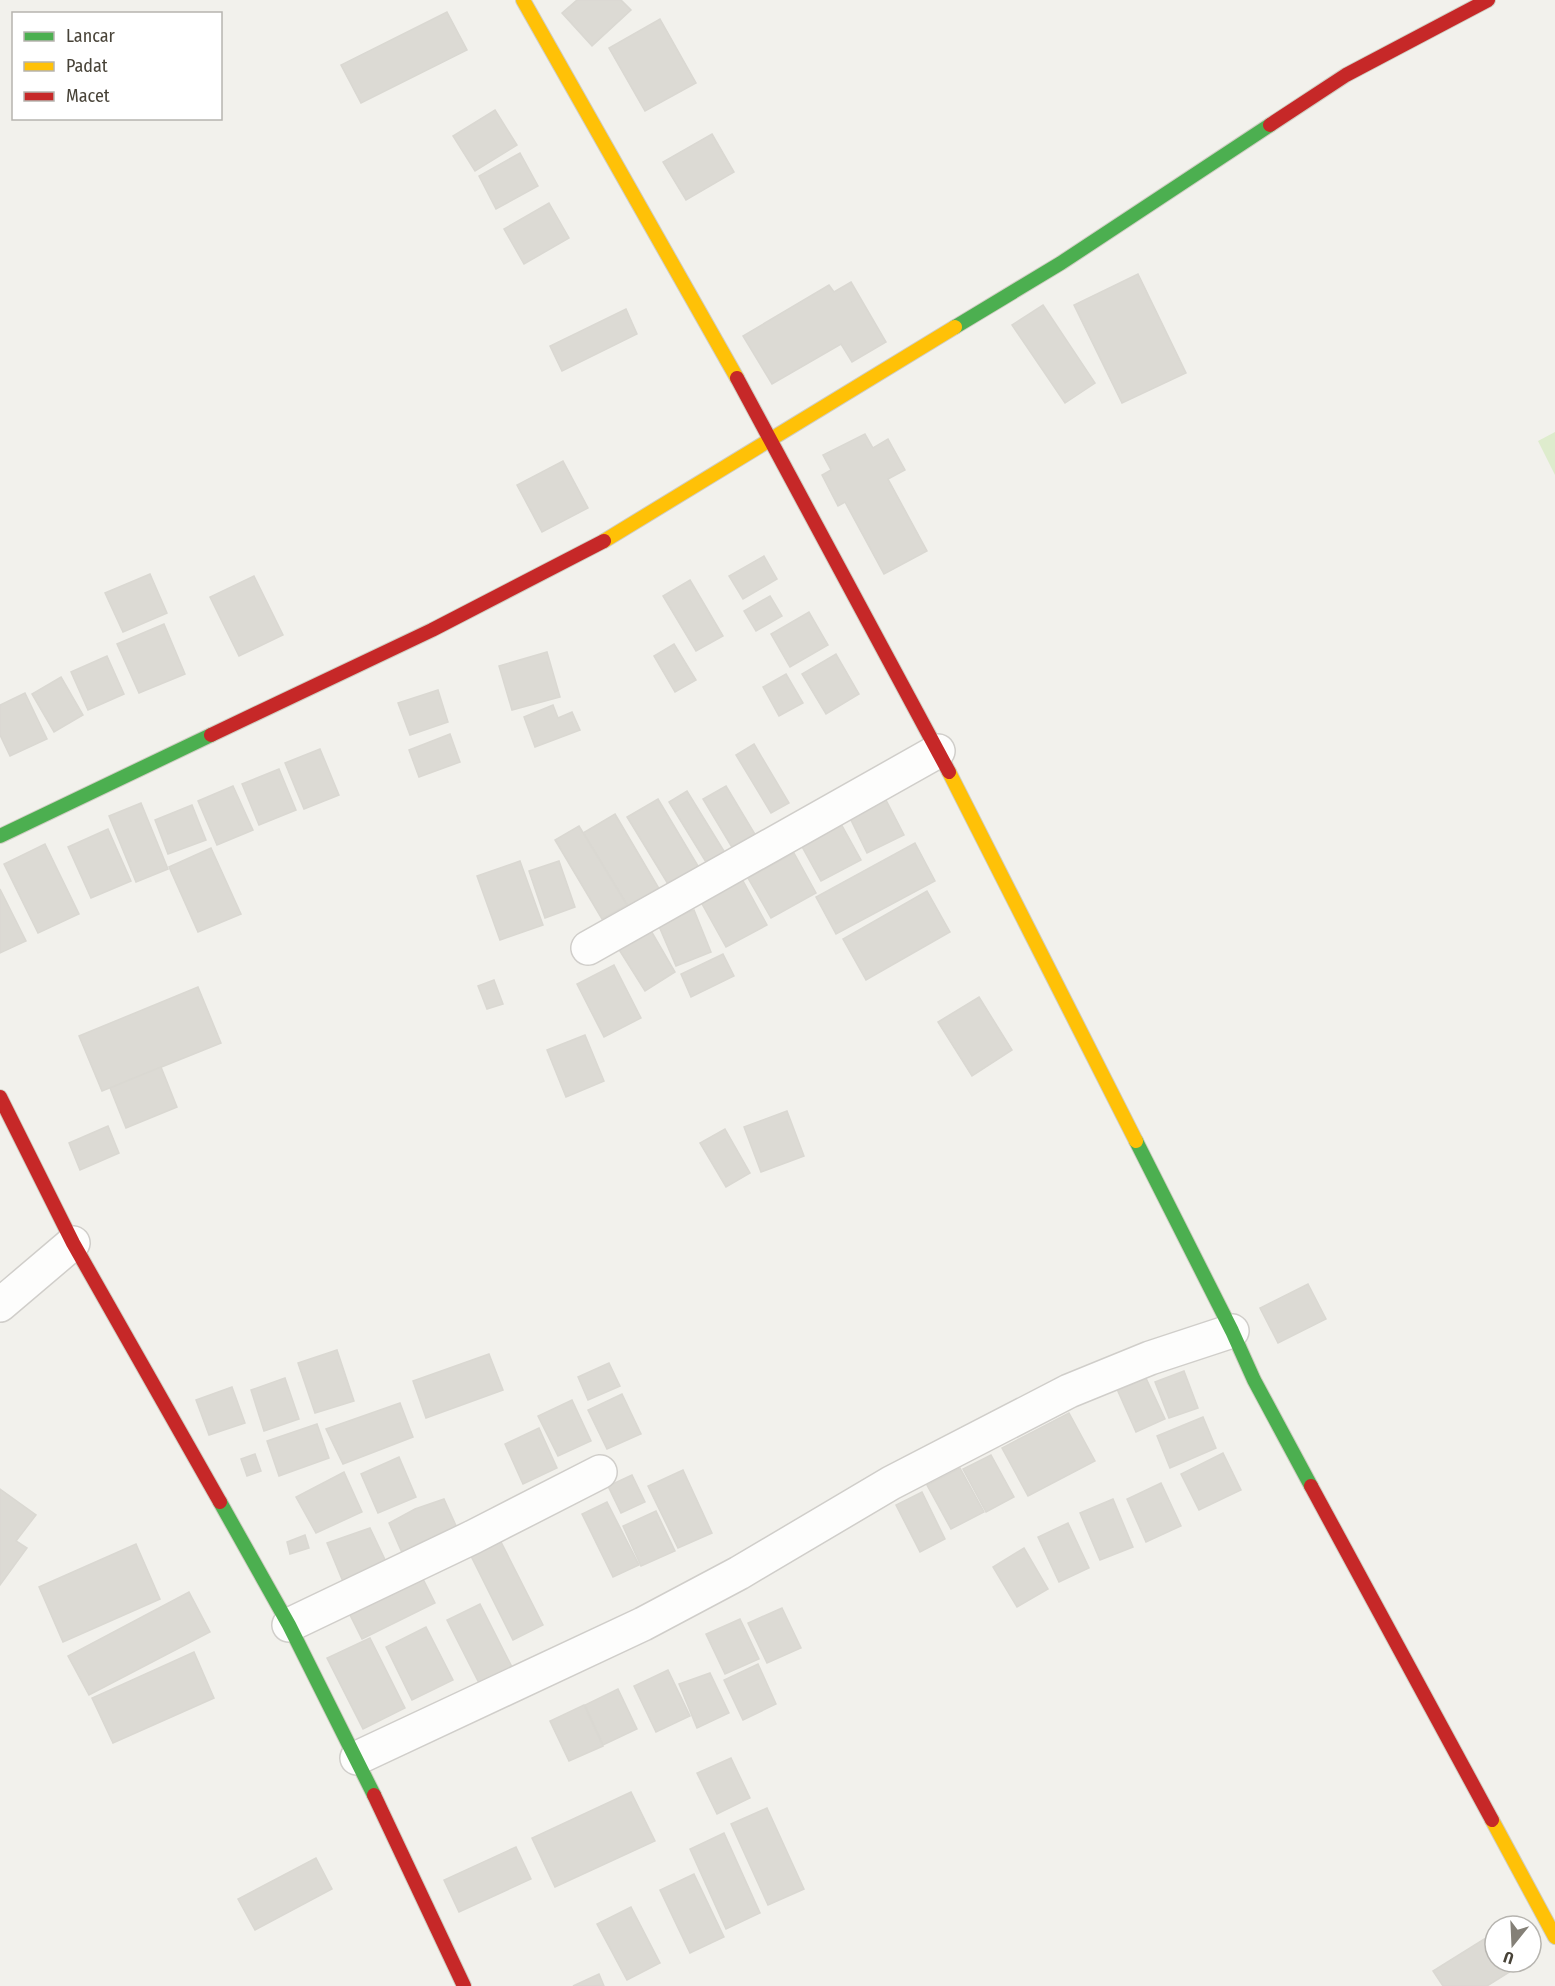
<svg xmlns="http://www.w3.org/2000/svg" width="1555" height="1986" font-family="'Fira Sans Condensed',sans-serif">
<rect width="100%" height="100%" fill="#f2f1ec"/>
<!-- green -->
<path fill="#deeccd" d="M1555 432V475L1538 441Z"/>
<!-- building -->
<g fill="#dcdad4" stroke="#dad8d2" stroke-width="1.5">
<path d="M577 0H621L631 10 592 46 562 13Z"/>
<path d="M447 12 467 50 361 103 341 65Z"/>
<path d="M660 19 696 83 645 111 609 48Z"/>
<path d="M495 110 517 145 475 171 453 136Z"/>
<path d="M712 134 734 172 686 200 663 162Z"/>
<path d="M520 153 538 186 496 209 479 176Z"/>
<path d="M549 203 569 238 524 264 504 229Z"/>
<path d="M1138 274 1186 373 1122 403 1074 305Z"/>
<path d="M851 282 886 342 852 362 841 344 772 384 743 336 829 285 834 292Z"/>
<path d="M1043 305 1095 383 1065 403 1012 325Z"/>
<path d="M626 309 637 334 562 371 550 346Z"/>
<path d="M865 434 873 448 888 439 905 470 888 479 927 551 884 574 845 502 838 506 822 475 831 470 823 455Z"/>
<path d="M563 461 588 508 542 532 517 485Z"/>
<path d="M764 556 777 579 743 599 729 576Z"/>
<path d="M150 574 167 613 123 632 105 593Z"/>
<path d="M254 576 283 635 239 656 210 597Z"/>
<path d="M690 580 723 636 696 651 663 596Z"/>
<path d="M770 596 782 616 756 631 744 611Z"/>
<path d="M809 612 828 645 790 667 771 634Z"/>
<path d="M164 624 185 674 139 693 117 644Z"/>
<path d="M674 644 696 680 675 692 654 656Z"/>
<path d="M547 652 560 697 512 710 499 666Z"/>
<path d="M836 654 859 694 826 714 802 674Z"/>
<path d="M107 656 124 694 88 710 71 672Z"/>
<path d="M786 674 803 703 779 716 763 687Z"/>
<path d="M61 677 83 715 54 732 32 694Z"/>
<path d="M438 690 448 722 410 735 398 703Z"/>
<path d="M25 693 47 739 10 756 0 735V705Z"/>
<path d="M553 705 558 718 572 712 580 730 535 747 524 717Z"/>
<path d="M450 734 460 762 419 777 409 750Z"/>
<path d="M754 744 789 803 771 813 736 755Z"/>
<path d="M320 749 339 795 304 809 285 763Z"/>
<path d="M279 769 296 810 259 825 242 784Z"/>
<path d="M233 786 253 830 217 845 198 801Z"/>
<path d="M726 786 756 836 733 849 703 799Z"/>
<path d="M687 791 727 856 709 867 669 802Z"/>
<path d="M658 799 701 871 671 889 627 817Z"/>
<path d="M886 800 904 835 867 853 850 818Z"/>
<path d="M141 803 168 869 136 882 109 816Z"/>
<path d="M192 805 206 840 168 854 155 820Z"/>
<path d="M615 814 661 892 630 910 583 833Z"/>
<path d="M840 822 861 860 821 881 800 843Z"/>
<path d="M579 826 627 905 602 919 555 840Z"/>
<path d="M108 829 131 881 91 898 68 847Z"/>
<path d="M915 843 935 881 836 934 816 897Z"/>
<path d="M45 844 79 914 38 933 4 864Z"/>
<path d="M211 848 241 914 198 932 169 867Z"/>
<path d="M794 853 816 893 771 918 748 878Z"/>
<path d="M520 861 543 925 500 940 477 876Z"/>
<path d="M559 861 575 907 545 918 529 871Z"/>
<path d="M742 879 767 925 726 947 701 902Z"/>
<path d="M0 889 26 941 0 953Z"/>
<path d="M927 891 950 932 866 980 843 939Z"/>
<path d="M694 910 711 952 676 966 658 924Z"/>
<path d="M650 929 675 972 645 991 618 948Z"/>
<path d="M723 954 734 976 691 997 681 974Z"/>
<path d="M614 965 641 1018 604 1037 577 984Z"/>
<path d="M494 980 503 1004 487 1009 478 986Z"/>
<path d="M198 987 221 1043 102 1091 79 1036Z"/>
<path d="M979 997 1012 1050 972 1076 938 1022Z"/>
<path d="M585 1035 604 1081 566 1097 547 1050Z"/>
<path d="M161 1067 177 1107 126 1128 110 1088Z"/>
<path d="M787 1111 804 1156 761 1172 744 1127Z"/>
<path d="M108 1126 119 1153 80 1170 69 1143Z"/>
<path d="M725 1129 750 1173 726 1187 700 1143Z"/>
<path d="M1308 1284 1326 1319 1278 1343 1260 1308Z"/>
<path d="M337 1350 354 1401 315 1413 298 1363Z"/>
<path d="M489 1354 503 1390 426 1418 413 1381Z"/>
<path d="M609 1363 620 1386 588 1400 578 1377Z"/>
<path d="M1184 1371 1198 1408 1169 1418 1155 1382Z"/>
<path d="M1145 1376 1165 1419 1136 1432 1117 1389Z"/>
<path d="M285 1378 299 1419 264 1431 251 1390Z"/>
<path d="M232 1387 245 1423 209 1435 196 1400Z"/>
<path d="M622 1394 641 1434 607 1449 588 1410Z"/>
<path d="M572 1400 591 1441 558 1456 538 1416Z"/>
<path d="M400 1403 413 1437 343 1464 326 1429Z"/>
<path d="M1069 1413 1095 1461 1028 1496 1002 1448Z"/>
<path d="M1203 1417 1216 1448 1170 1468 1157 1436Z"/>
<path d="M317 1424 329 1458 279 1476 267 1441Z"/>
<path d="M539 1428 557 1468 523 1484 505 1444Z"/>
<path d="M1223 1453 1241 1490 1199 1510 1181 1474Z"/>
<path d="M255 1454 261 1471 247 1476 241 1459Z"/>
<path d="M991 1455 1014 1497 986 1512 963 1469Z"/>
<path d="M399 1457 416 1497 378 1513 361 1474Z"/>
<path d="M960 1468 984 1512 951 1529 927 1485Z"/>
<path d="M683 1470 712 1533 678 1548 648 1486Z"/>
<path d="M344 1472 362 1512 316 1533 296 1497Z"/>
<path d="M632 1475 645 1502 621 1513 608 1486Z"/>
<path d="M1161 1483 1181 1526 1146 1542 1127 1499Z"/>
<path d="M0 1489 36 1515 16 1541 27 1548 0 1585Z"/>
<path d="M922 1492 945 1539 920 1552 896 1505Z"/>
<path d="M444 1499 462 1539 407 1564 389 1523 415 1509Z"/>
<path d="M1113 1499 1133 1547 1100 1560 1080 1513Z"/>
<path d="M607 1502 639 1565 613 1577 582 1514Z"/>
<path d="M656 1511 675 1551 641 1566 623 1526Z"/>
<path d="M1068 1523 1089 1568 1059 1582 1038 1537Z"/>
<path d="M370 1528 389 1568 344 1584 327 1543Z"/>
<path d="M305 1535 309 1548 290 1554 287 1542Z"/>
<path d="M499 1538 543 1625 513 1640 469 1552Z"/>
<path d="M136 1544 160 1599 63 1642 39 1587Z"/>
<path d="M1024 1548 1048 1589 1017 1607 993 1567Z"/>
<path d="M421 1575 435 1603 362 1639 348 1611Z"/>
<path d="M189 1592 210 1632 89 1695 68 1656Z"/>
<path d="M480 1604 512 1667 479 1683 447 1620Z"/>
<path d="M782 1608 801 1648 767 1663 748 1623Z"/>
<path d="M740 1619 759 1659 725 1674 706 1634Z"/>
<path d="M426 1627 453 1680 412 1700 386 1647Z"/>
<path d="M370 1638 405 1708 363 1729 327 1658Z"/>
<path d="M194 1652 214 1698 113 1743 92 1698Z"/>
<path d="M758 1664 776 1704 743 1720 724 1680Z"/>
<path d="M668 1670 690 1716 656 1732 634 1686Z"/>
<path d="M710 1673 729 1713 697 1728 679 1684Z"/>
<path d="M618 1689 637 1729 603 1745 585 1705Z"/>
<path d="M584 1705 603 1746 569 1761 550 1721Z"/>
<path d="M731 1758 750 1798 717 1814 697 1773Z"/>
<path d="M631 1792 655 1841 555 1887 532 1838Z"/>
<path d="M767 1808 804 1889 768 1905 731 1824Z"/>
<path d="M724 1833 760 1913 726 1929 690 1849Z"/>
<path d="M516 1847 531 1879 459 1912 444 1880Z"/>
<path d="M316 1858 332 1889 255 1930 238 1899Z"/>
<path d="M694 1874 724 1937 690 1953 660 1890Z"/>
<path d="M631 1907 660 1963 627 1980 597 1924Z"/>
<path d="M1489 1936 1495 1946V1962H1505L1511 1971 1487 1986H1443L1433 1971Z"/>
<path d="M599 1974 604 1986H573Z"/>
</g>
<g fill="none" stroke-linecap="round" stroke-linejoin="round">
<defs>
<g id="street">
<path d="M588 948 938 751"/>
<path d="M0 1305 73 1243"/>
<path d="M289 1625 473 1537 600 1472"/>
<path d="M357 1758 643 1624 739 1573 891 1483 1069 1391 1150 1358 1232 1331"/>
</g>
<g id="fast">
<path d="M955 327 1061 263 1270 125"/>
<path d="M0 836 211 735"/>
<path d="M1136 1141 1232 1331 1254 1380 1311 1486"/>
<path d="M220 1502 289 1625 374 1795"/>
</g>
<g id="slow">
<path d="M523 0 737 378"/>
<path d="M604 541 955 327"/>
<path d="M949 772 1136 1141"/>
<path d="M1492 1820 1555 1937"/>
</g>
<g id="jam">
<path d="M1270 125 1346 75 1488 0"/>
<path d="M737 378 949 772"/>
<path d="M211 735 432 630 604 541"/>
<path d="M0 1097 73 1243 220 1502"/>
<path d="M1311 1486 1492 1820"/>
<path d="M374 1795 464 1986"/>
</g>
</defs>
<!-- street casing -->
<use href="#street" stroke="#d0ceca" stroke-width="36"/>
<!-- fast casing -->
<use href="#fast" stroke="#d0cec3" stroke-width="16"/>
<!-- slow casing -->
<use href="#slow" stroke="#d0cec3" stroke-width="16"/>
<!-- jam casing -->
<use href="#jam" stroke="#d0cec3" stroke-width="16"/>
<!-- street -->
<use href="#street" stroke="#fdfdfc" stroke-width="33"/>
<!-- fast -->
<use href="#fast" stroke="#4caf50" stroke-width="14"/>
<!-- slow -->
<use href="#slow" stroke="#ffc107" stroke-width="14"/>
<!-- jam -->
<use href="#jam" stroke="#c62828" stroke-width="14"/>
</g>
<!-- legend -->
<rect x="12" y="12" width="210" height="108" fill="#ffffff" stroke="#b6b4af" stroke-width="1.5"/>
<rect x="24" y="32" width="30" height="9" fill="#4caf50" stroke="#b6b4af" stroke-width="1.5"/>
<text x="66" y="42" font-size="18" fill="#484338">Lancar</text>
<rect x="24" y="62" width="30" height="9" fill="#ffc107" stroke="#b6b4af" stroke-width="1.5"/>
<text x="66" y="72" font-size="18" fill="#484338">Padat</text>
<rect x="24" y="92" width="30" height="9" fill="#c62828" stroke="#b6b4af" stroke-width="1.5"/>
<text x="66" y="102" font-size="18" fill="#484338">Macet</text>
<!-- north arrow -->
<g transform="translate(1513 1944) rotate(198)"><circle r="28" fill="#ffffff" stroke="#b6b4af" stroke-width="1.5"/>
<path d="M0-4.5L10 22L0 15L-10 22Z" fill="#848077"/>
<text y="-9" font-size="16" font-weight="bold" text-anchor="middle" fill="#484338">U</text>
</g>
</svg>
